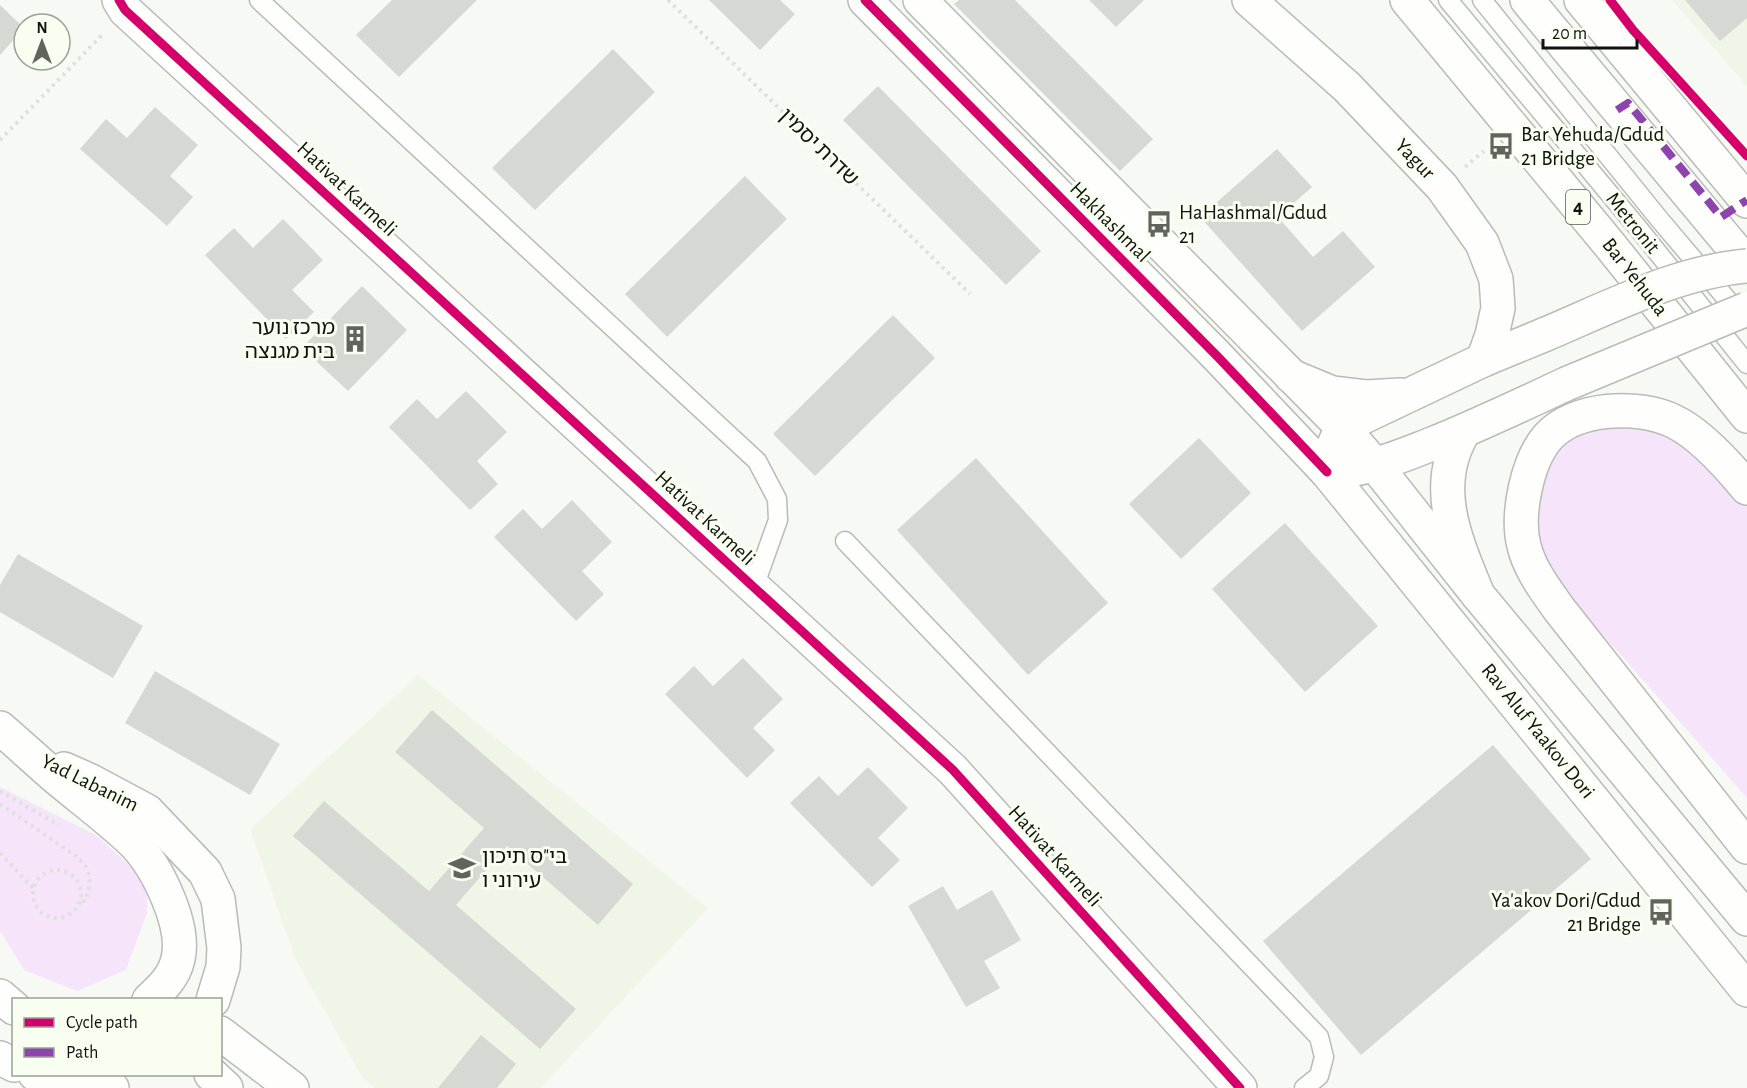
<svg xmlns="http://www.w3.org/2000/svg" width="1747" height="1088" font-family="'Alegreya Sans','Noto Sans Hebrew',sans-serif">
<rect width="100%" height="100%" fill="#f7faf4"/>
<!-- built -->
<g fill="#eff6e7">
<path d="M1672 0H1747V86Z"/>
<path d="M418 675 708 908 541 1088H376L363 1079 295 958 250 829Z"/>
</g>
<!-- green -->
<g fill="#f6e5fa">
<path d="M1588 424 1662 427 1722 476 1747 507V798L1582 611 1539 551 1535 516 1551 451Z"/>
<path d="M0 787 96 835 147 882V913L126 970 77 991 24 970 0 931Z"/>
</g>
<!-- building -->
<g fill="#d6d8d3">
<path d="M392 0H477L399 77 356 35Z"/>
<path d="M709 0H780L795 14 760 50Z"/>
<path d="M959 0H1015L1153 139 1120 171 954 4Z"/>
<path d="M1089 0H1144L1116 27Z"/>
<path d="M1685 0H1747V18L1720 41Z"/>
<path d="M0 5 24 28 0 55Z"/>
<path d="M613 49 655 92 535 210 492 168Z"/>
<path d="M878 86 1041 251 1006 285 843 120Z"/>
<path d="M155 107 198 145 170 176 193 197 167 226 80 149 106 119 127 138Z"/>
<path d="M1277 149 1312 187 1278 217 1313 257 1343 231 1375 267 1302 331 1200 217Z"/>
<path d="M745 176 787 219 667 337 625 294Z"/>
<path d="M283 219 323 260 292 290 314 312 286 339 205 255 234 228 253 248Z"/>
<path d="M362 286 407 330 348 391 302 348Z"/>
<path d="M893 315 935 358 815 476 773 434Z"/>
<path d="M466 391 507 432 477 461 498 484 470 510 389 427 417 399 437 419Z"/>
<path d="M1199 438 1251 493 1181 559 1129 504Z"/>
<path d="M976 458 1108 603 1028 675 897 530Z"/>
<path d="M572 500 612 542 582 571 604 594 576 621 494 537 523 509 542 529Z"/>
<path d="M1285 523 1378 626 1305 692 1212 589Z"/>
<path d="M18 554 143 626 113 678 0 612V585Z"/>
<path d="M743 658 783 699 753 728 775 750 747 778 665 694 694 666 713 686Z"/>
<path d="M155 671 280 744 250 795 125 723Z"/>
<path d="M432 710 633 884 598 925 507 846 456 905 576 1009 540 1049 293 836 324 801 429 891 484 828 395 752Z"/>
<path d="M1493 745 1591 859 1361 1055 1263 941Z"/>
<path d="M868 767 908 808 878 838 900 860 872 887 790 803 819 776 838 796Z"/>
<path d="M943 886 957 910 992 890 1021 940 984 961 1000 988 966 1007 908 906Z"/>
<path d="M481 1035 516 1064 497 1088H438Z"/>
</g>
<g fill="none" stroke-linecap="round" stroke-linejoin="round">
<defs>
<g id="service">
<path d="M259 0 757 461 777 499 778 520 754 587"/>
<path d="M1448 0 1638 228 1747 364"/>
<path d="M1482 0 1660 220 1742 317"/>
<path d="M845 541 1319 1037 1324 1057 1319 1076 1304 1088"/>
</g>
<g id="minor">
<path d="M119 0 125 10 953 770 1240 1088"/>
<path d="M1249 0 1347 87 1442 187 1482 243 1496 279 1498 308 1492 335 1483 360"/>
</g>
<g id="tertiary">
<path d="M865 0 1218 357 1327 472"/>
<path d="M920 0 1342 427 1376 466"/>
<path d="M0 728C20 745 39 763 59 780 83 800 110 820 133 842 157 866 186 925 178 959 174 977 162 988 149 1000"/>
<path d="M64 769 91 781 147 811 205 872 218 899 224 948 223 967 213 1000"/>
<path d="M0 996 14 1008"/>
<path d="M220 1033 292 1088"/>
<path d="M0 1058 14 1065"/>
<path d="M35 1074 63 1083 112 1088"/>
<path d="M211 1074 226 1088"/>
</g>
<g id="secondary">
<path d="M1376 466 1478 595 1747 919"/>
<path d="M1327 472 1747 990"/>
</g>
<g id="trunk">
<path d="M1407 0 1609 244 1747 416"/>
<path d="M1527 0 1747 264"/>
<path d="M1581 0 1747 201"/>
<path d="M1546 334 1483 360 1342 427 1333 447 1327 472C1369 470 1393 459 1432 444 1477 426 1521 405 1566 384"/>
<path d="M1291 376 1332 393 1366 397 1400 395"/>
<path d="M1464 431C1430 486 1456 541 1478 595"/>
<path d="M1747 488C1728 465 1699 433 1673 421 1638 404 1575 407 1548 437 1527 461 1516 515 1524 546 1530 570 1545 589 1559 609L1747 847"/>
</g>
</defs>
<!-- service casing -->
<use href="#service" stroke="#b9bbb6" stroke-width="21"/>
<!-- minor casing -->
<use href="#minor" stroke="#b9bbb6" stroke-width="36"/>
<!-- tertiary casing -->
<use href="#tertiary" stroke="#b9bbb6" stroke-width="36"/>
<!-- secondary casing -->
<use href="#secondary" stroke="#b9bbb6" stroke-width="36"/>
<!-- trunk casing -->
<use href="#trunk" stroke="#b9bbb6" stroke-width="36"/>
<!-- path -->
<g stroke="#dee0dd" stroke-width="4" stroke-dasharray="3 4.5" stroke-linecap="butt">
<path d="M668 0 970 294"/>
<path d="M0 140 104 33"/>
<path d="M1465 167 1484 151"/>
<path d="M0 791 59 825"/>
<path d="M0 804 76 856 88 869 90 884 86 900 80 903"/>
<path d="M0 853 33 888"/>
<circle cx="57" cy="894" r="24"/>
</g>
<!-- service -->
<use href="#service" stroke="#fefefd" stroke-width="18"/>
<!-- minor -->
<use href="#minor" stroke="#fefefd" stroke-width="33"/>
<!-- tertiary -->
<use href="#tertiary" stroke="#fefefd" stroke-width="33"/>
<!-- secondary -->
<use href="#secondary" stroke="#fefefd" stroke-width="33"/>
<!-- trunk -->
<use href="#trunk" stroke="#fefefd" stroke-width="33"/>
<defs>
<g id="trunk-bridge">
<path d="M1546 334C1610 307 1677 272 1747 266"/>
<path d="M1566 384 1747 309"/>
</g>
</defs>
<!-- trunk-bridge casing -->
<use href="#trunk-bridge" stroke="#b9bbb6" stroke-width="36" stroke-linecap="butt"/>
<!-- trunk-bridge -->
<use href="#trunk-bridge" stroke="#fefefd" stroke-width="33"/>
<!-- quiet -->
<path stroke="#8e44ad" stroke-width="8" stroke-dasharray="15 8" stroke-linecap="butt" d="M1617 110 1628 103 1721 217 1747 200"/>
<defs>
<g id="cycleway">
<path d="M119 0 125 10 953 770 1240 1088"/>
<path d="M865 0 1218 357 1327 472"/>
<path d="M1610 0 1633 30 1747 156"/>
</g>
</defs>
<!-- cycleway casing -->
<use href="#cycleway" stroke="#f8fef0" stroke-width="13"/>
<!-- cycleway -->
<use href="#cycleway" stroke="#d6006c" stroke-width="9"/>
</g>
<!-- icons -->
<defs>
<symbol id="bus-bare" viewBox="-9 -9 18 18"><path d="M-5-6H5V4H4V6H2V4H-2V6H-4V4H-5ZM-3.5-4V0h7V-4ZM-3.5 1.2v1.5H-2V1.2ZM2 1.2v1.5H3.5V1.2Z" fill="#61635e" stroke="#f8fef0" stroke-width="2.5" paint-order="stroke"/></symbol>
<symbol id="building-bare" viewBox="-9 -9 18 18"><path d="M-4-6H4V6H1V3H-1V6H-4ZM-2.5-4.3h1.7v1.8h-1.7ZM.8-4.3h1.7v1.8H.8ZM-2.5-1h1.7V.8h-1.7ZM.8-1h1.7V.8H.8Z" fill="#61635e" stroke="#f8fef0" stroke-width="2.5" paint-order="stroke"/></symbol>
<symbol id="school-bare" viewBox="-9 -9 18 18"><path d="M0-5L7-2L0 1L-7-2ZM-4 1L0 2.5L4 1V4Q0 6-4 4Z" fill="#61635e" stroke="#f8fef0" stroke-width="2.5" paint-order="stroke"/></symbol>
</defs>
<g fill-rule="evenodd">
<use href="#bus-bare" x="1482" y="127" width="38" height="38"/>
<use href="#bus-bare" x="1140" y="205" width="38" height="38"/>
<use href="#building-bare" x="336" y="320" width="38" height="38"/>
<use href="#school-bare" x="443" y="849" width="38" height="38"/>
<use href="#bus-bare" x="1642" y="893" width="38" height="38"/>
</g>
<g text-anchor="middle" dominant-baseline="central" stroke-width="6" stroke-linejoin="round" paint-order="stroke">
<!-- shield labels -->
<rect fill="#f8fef0" stroke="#565952" stroke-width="1.5" x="1566" y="190" width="24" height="34" rx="4.5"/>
<g font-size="20" font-weight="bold" fill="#10120e">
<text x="1578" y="207">4</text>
</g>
<!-- poi labels -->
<g font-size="21" fill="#10120e" stroke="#f8fef0" text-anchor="start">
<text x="1521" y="134">Bar Yehuda/Gdud<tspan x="1521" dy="24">21 Bridge</tspan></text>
<text x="1179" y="212">HaHashmal/Gdud<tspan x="1179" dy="24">21</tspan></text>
<text x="335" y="327" text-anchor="end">מרכז נוער<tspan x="335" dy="24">בית מגנצה</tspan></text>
<text x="482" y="856">בי"ס תיכון<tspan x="482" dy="24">עירוני ו</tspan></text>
<text x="1641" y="900" text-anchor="end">Ya'akov Dori/Gdud<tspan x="1641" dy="24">21 Bridge</tspan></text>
</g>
<!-- street labels -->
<g font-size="21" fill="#10120e" stroke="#f8fef0">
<text transform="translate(819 147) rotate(44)">שדרת יסמין</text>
<text transform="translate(1415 159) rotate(46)">Yagur</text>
<text transform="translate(347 189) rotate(43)">Hativat Karmeli</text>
<text transform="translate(1110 222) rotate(45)">Hakhashmal</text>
<text transform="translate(1633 223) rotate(51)">Metronit</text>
<text transform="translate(1635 277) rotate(52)">Bar Yehuda</text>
<text transform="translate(705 518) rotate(43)">Hativat Karmeli</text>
<text transform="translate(1538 731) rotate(51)">Rav Aluf Yaakov Dori</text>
<text transform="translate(90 783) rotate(26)">Yad Labanim</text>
<text transform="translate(1055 856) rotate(48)">Hativat Karmeli</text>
</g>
</g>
<!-- legend -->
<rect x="12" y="998" width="210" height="78" fill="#f8fef0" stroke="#9ba096" stroke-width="1.5"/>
<rect x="24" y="1018" width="30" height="9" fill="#d6006c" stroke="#9ba096" stroke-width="1.5"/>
<text x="66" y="1028" font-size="18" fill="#10120e">Cycle path</text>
<rect x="24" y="1048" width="30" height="9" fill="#8e44ad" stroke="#9ba096" stroke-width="1.5"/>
<text x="66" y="1058" font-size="18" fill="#10120e">Path</text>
<!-- north arrow -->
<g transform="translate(42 42)"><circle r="28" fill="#f8fef0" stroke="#9ba096" stroke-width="1.5"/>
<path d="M0-4.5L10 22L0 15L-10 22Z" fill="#61635e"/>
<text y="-9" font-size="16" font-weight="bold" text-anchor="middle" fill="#10120e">N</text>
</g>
<!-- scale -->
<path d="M1543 39v9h94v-9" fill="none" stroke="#10120e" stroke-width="3"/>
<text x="1552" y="39" font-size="18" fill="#10120e" stroke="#f8fef0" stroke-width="4.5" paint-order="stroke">20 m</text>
</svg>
